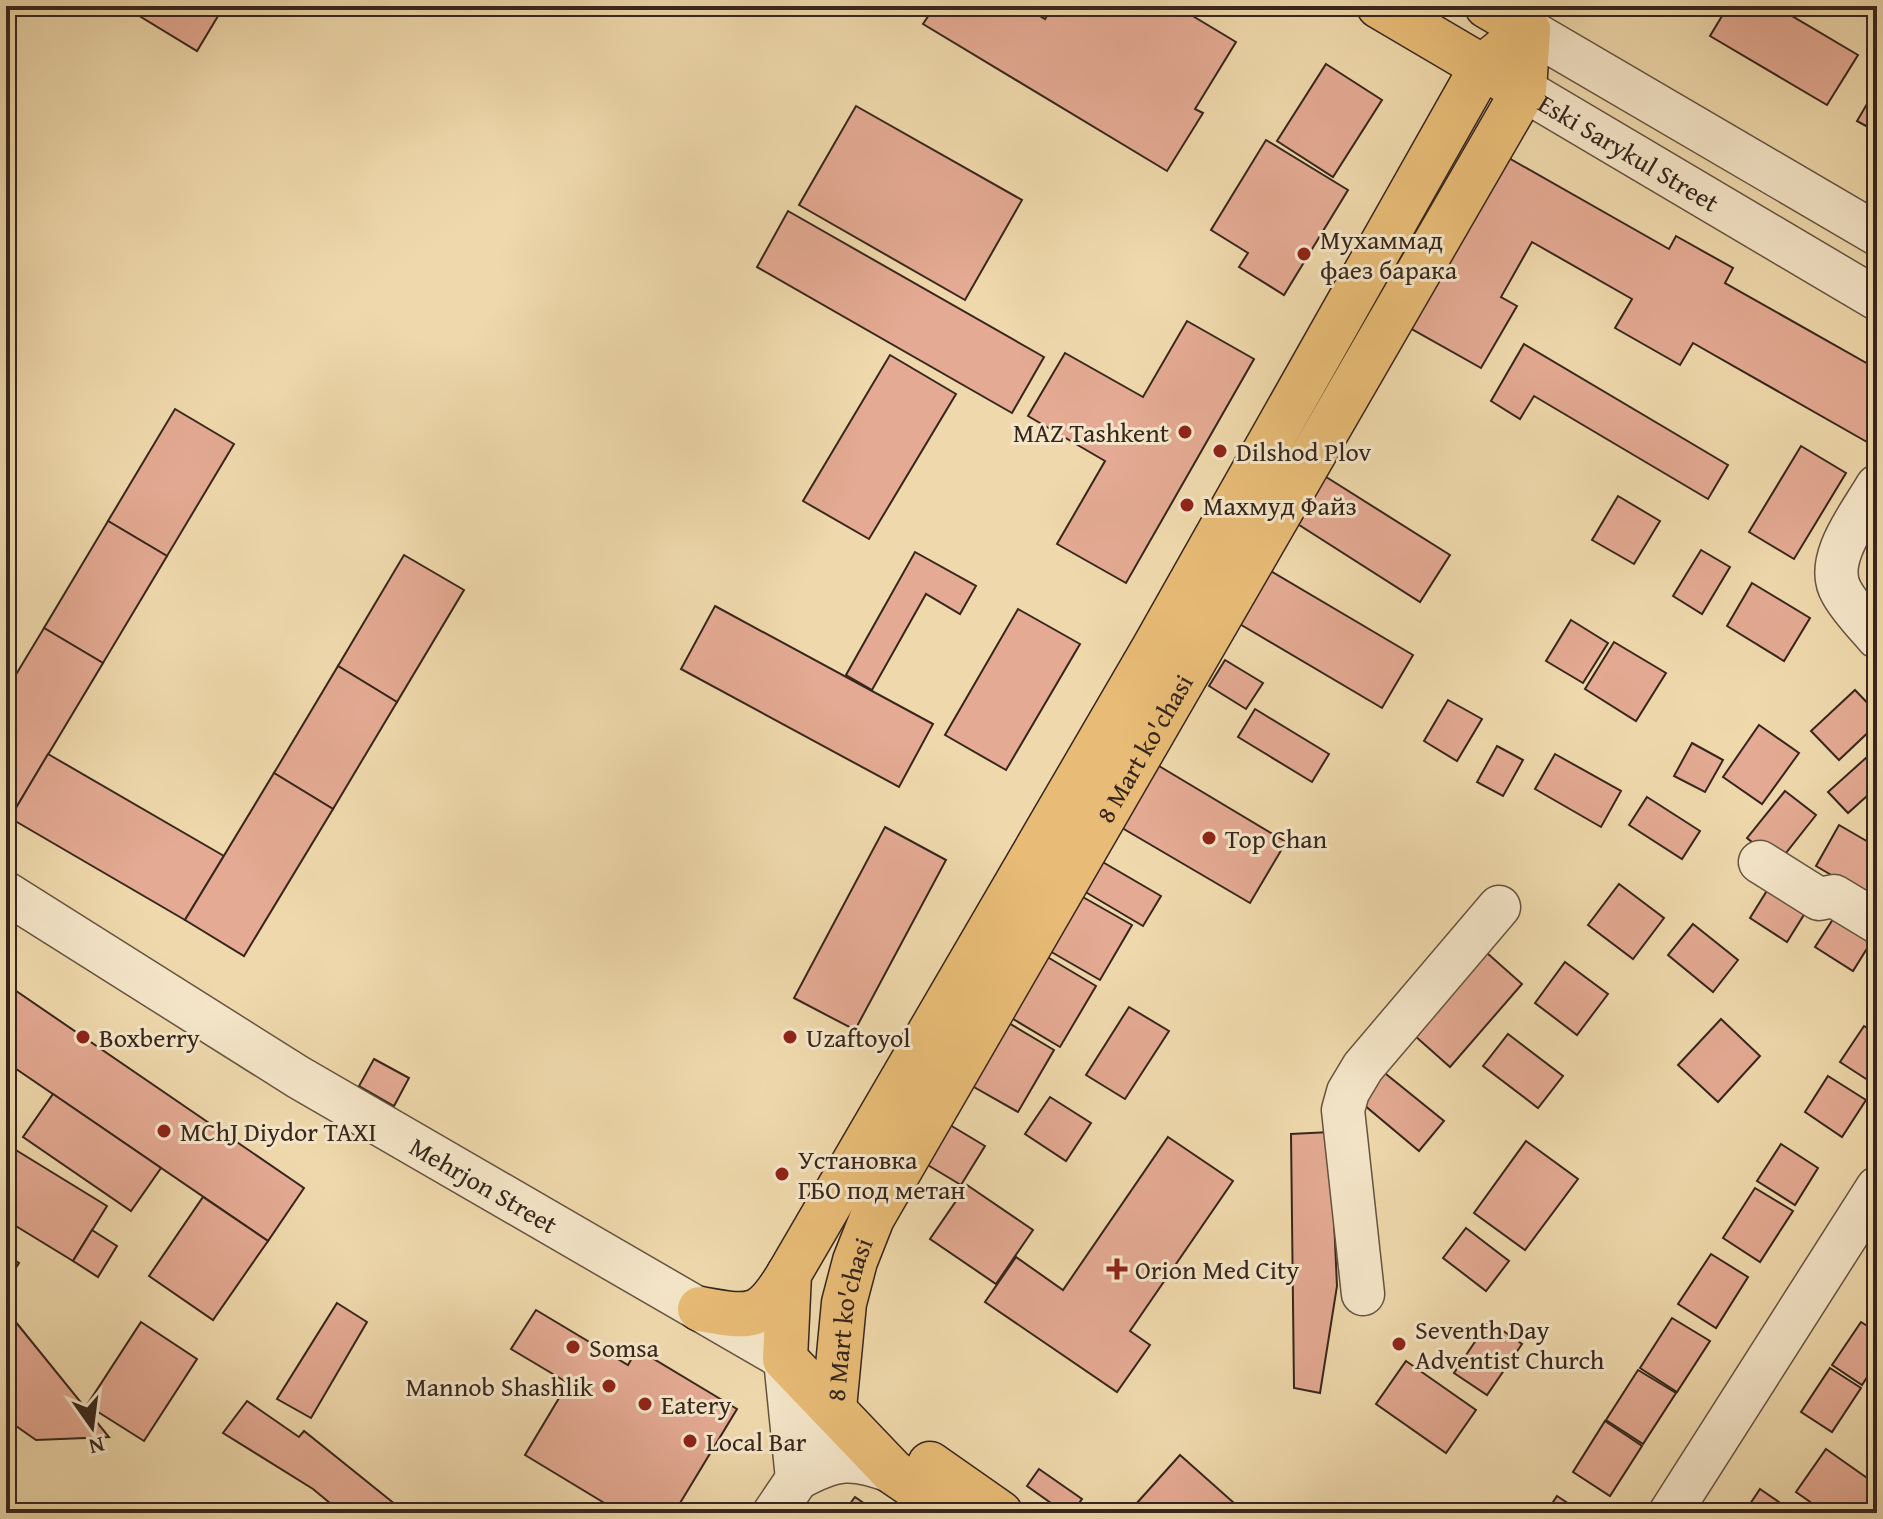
<svg xmlns="http://www.w3.org/2000/svg" width="1883" height="1519" font-family="'Gentium Book Plus',serif">
<rect width="100%" height="100%" fill="#efd9ac"/>
<filter id="stains"><feTurbulence type="fractalNoise" baseFrequency=".0025" numOctaves="4"/><feColorMatrix values="0 0 0 0 .2 0 0 0 0 .09 0 0 0 0 .02 0 0 0 .5 -.17"/></filter>
<radialGradient id="worn" r=".72"><stop offset=".6" stop-color="#630" stop-opacity="0"/><stop offset="1" stop-color="#630" stop-opacity=".3"/></radialGradient>
<!-- building -->
<g fill="#e4aa93" stroke="#37261d" stroke-width="2">
<path d="M123 6H224L197 51Z"/>
<path d="M935 6H1024L1045 19 1053 6H1176L1236 42 1195 109 1203 113 1167 171 923 24Z"/>
<path d="M1728 6H1775L1858 55 1827 105 1710 36Z"/>
<path d="M1326 64 1382 100 1333 177 1277 141Z"/>
<path d="M1877 87V132L1857 121Z"/>
<path d="M856 106 1022 200 965 300 799 205Z"/>
<path d="M1266 140 1348 190 1284 295 1239 267 1248 253 1211 230Z"/>
<path d="M1507 157 1669 249 1676 236 1733 268 1725 283 1877 369V425L1867 442 1693 343 1680 365 1615 328 1632 299 1532 242 1501 297 1517 306 1481 368 1410 328Z"/>
<path d="M788 211 1044 357 1012 413 757 267Z"/>
<path d="M1187 321 1254 359 1126 583 1057 544 1105 461 1028 416 1065 353 1143 397Z"/>
<path d="M1524 344 1728 465 1708 499 1534 396 1520 419 1491 401Z"/>
<path d="M890 355 956 394 869 539 803 501Z"/>
<path d="M175 409 234 444 167 556 108 521Z"/>
<path d="M1801 446 1846 473 1794 559 1749 532Z"/>
<path d="M1323 475 1450 555 1420 602 1296 523Z"/>
<path d="M1618 496 1660 521 1634 564 1592 540Z"/>
<path d="M108 521 167 556 103 663 44 628Z"/>
<path d="M1701 550 1730 567 1702 614 1673 596Z"/>
<path d="M915 552 976 586 960 614 926 594 872 690 846 675Z"/>
<path d="M404 555 464 590 397 702 338 666Z"/>
<path d="M1269 570 1413 655 1382 708 1238 623Z"/>
<path d="M1752 583 1810 618 1784 661 1727 626Z"/>
<path d="M715 606 933 724 899 787 681 669Z"/>
<path d="M1018 609 1080 644 1006 770 945 735Z"/>
<path d="M1571 620 1608 643 1583 683 1546 661Z"/>
<path d="M44 628 103 663 10 818 6 815V691Z"/>
<path d="M1614 642 1666 673 1636 721 1585 689Z"/>
<path d="M1225 660 1263 683 1246 709 1209 686Z"/>
<path d="M338 666 397 702 333 809 274 773Z"/>
<path d="M1855 690 1877 713V724L1839 760 1811 731Z"/>
<path d="M1448 700 1482 719 1457 761 1424 741Z"/>
<path d="M1255 709 1329 754 1312 782 1238 737Z"/>
<path d="M1759 725 1799 753 1762 804 1723 777Z"/>
<path d="M1692 743 1723 760 1705 792 1674 776Z"/>
<path d="M1497 746 1523 760 1503 796 1477 782Z"/>
<path d="M1877 748V787L1848 813 1828 792Z"/>
<path d="M48 754 224 856 185 920 10 818Z"/>
<path d="M1555 754 1621 791 1601 827 1535 789Z"/>
<path d="M1154 763 1286 842 1250 903 1117 825Z"/>
<path d="M274 773 333 809 244 956 185 920Z"/>
<path d="M1785 791 1816 815 1778 863 1747 838Z"/>
<path d="M1647 797 1700 831 1682 859 1629 825Z"/>
<path d="M1839 825 1877 847V878L1867 896 1816 866Z"/>
<path d="M885 827 946 860 855 1030 794 998Z"/>
<path d="M1094 857 1161 896 1143 926 1077 887Z"/>
<path d="M1773 881 1810 905 1787 942 1750 918Z"/>
<path d="M1619 884 1664 918 1633 959 1588 925Z"/>
<path d="M1074 892 1132 925 1100 980 1041 946Z"/>
<path d="M1839 910 1876 934 1853 971 1815 947Z"/>
<path d="M1693 924 1738 960 1713 992 1668 955Z"/>
<path d="M1478 945 1522 984 1450 1067 1406 1028Z"/>
<path d="M1039 952 1096 986 1060 1047 1003 1013Z"/>
<path d="M1565 962 1608 994 1577 1035 1535 1003Z"/>
<path d="M6 984 304 1188 268 1241 6 1062Z"/>
<path d="M1129 1007 1169 1031 1125 1099 1086 1075Z"/>
<path d="M1002 1019 1054 1050 1018 1112 965 1082Z"/>
<path d="M1721 1019 1760 1056 1718 1102 1678 1065Z"/>
<path d="M1864 1026 1877 1034V1086L1840 1062Z"/>
<path d="M1508 1034 1563 1076 1538 1108 1483 1066Z"/>
<path d="M374 1059 409 1078 394 1106 359 1086Z"/>
<path d="M1381 1070 1444 1121 1419 1151 1357 1099Z"/>
<path d="M1828 1076 1866 1100 1842 1137 1805 1112Z"/>
<path d="M53 1094 161 1168 131 1211 23 1137Z"/>
<path d="M1050 1097 1091 1123 1066 1161 1025 1134Z"/>
<path d="M945 1122 985 1146 961 1185 921 1161Z"/>
<path d="M1330 1132 1337 1286 1320 1393 1294 1388 1291 1134Z"/>
<path d="M1168 1137 1233 1181 1130 1331 1150 1345 1117 1392 985 1302 1016 1257 1063 1290Z"/>
<path d="M1526 1141 1578 1179 1525 1250 1474 1213Z"/>
<path d="M6 1144 107 1206 73 1261 6 1220Z"/>
<path d="M1781 1144 1818 1168 1795 1205 1757 1181Z"/>
<path d="M967 1185 1033 1230 996 1284 930 1239Z"/>
<path d="M1755 1188 1793 1211 1760 1262 1723 1238Z"/>
<path d="M203 1197 268 1241 213 1320 149 1276Z"/>
<path d="M1466 1228 1509 1261 1486 1291 1443 1258Z"/>
<path d="M92 1230 117 1246 98 1277 73 1261Z"/>
<path d="M6 1254 19 1263 6 1283Z"/>
<path d="M1711 1254 1748 1277 1716 1328 1678 1304Z"/>
<path d="M337 1303 367 1322 311 1418 277 1399Z"/>
<path d="M6 1310 109 1437 36 1440 6 1419Z"/>
<path d="M536 1310 628 1365 637 1349 737 1409 674 1513H621L525 1455 568 1383 511 1349Z"/>
<path d="M1672 1318 1710 1341 1677 1392 1640 1368Z"/>
<path d="M1489 1321 1522 1344 1487 1395 1454 1373Z"/>
<path d="M141 1322 197 1359 144 1441 87 1405Z"/>
<path d="M1861 1322 1877 1332V1362L1862 1385 1832 1365Z"/>
<path d="M1406 1361 1476 1410 1446 1453 1376 1404Z"/>
<path d="M1830 1368 1861 1388 1832 1432 1801 1412Z"/>
<path d="M1638 1370 1676 1393 1643 1444 1606 1420Z"/>
<path d="M247 1401 299 1437 304 1431 406 1513H342L313 1489 223 1433Z"/>
<path d="M1605 1421 1642 1446 1610 1496 1573 1472Z"/>
<path d="M1826 1449 1877 1485 1875 1513H1826L1796 1492Z"/>
<path d="M1180 1455 1243 1511 1241 1513H1147L1136 1504Z"/>
<path d="M1039 1469 1082 1499 1072 1513H1065L1027 1486Z"/>
<path d="M1760 1489 1795 1513H1744Z"/>
<path d="M1557 1496 1583 1513H1546Z"/>
<path d="M855 1497 878 1513H843Z"/>
</g>
<g fill="none" stroke-linecap="round" stroke-linejoin="round">
<defs>
<g id="minor">
<path d="M1528 30 1877 234"/>
<path id="s1" d="M1524 90 1877 299"/>
<path d="M1877 486C1861 514 1822 561 1842 593 1851 609 1865 623 1877 637"/>
<path d="M1760 862 1819 899 1834 896 1877 922"/>
<path id="s2" d="M6 893 298 1077 785 1359 797 1479"/>
<path d="M1363 1294 1343 1110 1348 1092 1363 1067 1499 907"/>
<path d="M797 1479C835 1458 852 1456 893 1472"/>
<path d="M774 1513 797 1479 834 1408"/>
<path d="M1670 1513 1877 1188"/>
</g>
<g id="major">
<path d="M1379 6 1508 82"/>
<path d="M1487 6 1528 30"/>
<path d="M700 1309C751 1318 761 1321 789 1274"/>
<path id="s3" d="M834 1408 844 1303 855 1261 872 1218 1524 90 1528 30"/>
<path d="M930 1464 1000 1513"/>
<path d="M953 1513 893 1472 785 1359 789 1274 1155 646 1482 67 1528 30"/>
</g>
</defs>
<!-- minor casing -->
<use href="#minor" stroke="#655341" stroke-width="45"/>
<!-- major casing -->
<use href="#major" stroke="#37261d" stroke-width="47"/>
<!-- minor -->
<use href="#minor" stroke="#f5e6c9" stroke-width="42"/>
<!-- major -->
<use href="#major" stroke="#e8bc76" stroke-width="44"/>
</g>
<!-- markers -->
<g fill="#8f2418" stroke="#f5e6c9" stroke-width="3">
<circle cx="1304" cy="254" r="8"/>
<circle cx="1185" cy="432" r="8"/>
<circle cx="1220" cy="451" r="8"/>
<circle cx="1187" cy="505" r="8"/>
<circle cx="1209" cy="838" r="8"/>
<circle cx="83" cy="1037" r="8"/>
<circle cx="790" cy="1037" r="8"/>
<circle cx="164" cy="1131" r="8"/>
<circle cx="782" cy="1174" r="8"/>
<path d="M1113 1257h8v8h8v8h-8v8h-8v-8h-8v-8h8z"/>
<circle cx="1399" cy="1344" r="8"/>
<circle cx="573" cy="1347" r="8"/>
<circle cx="609" cy="1386" r="8"/>
<circle cx="645" cy="1404" r="8"/>
<circle cx="690" cy="1441" r="8"/>
</g>
<g text-anchor="middle" dominant-baseline="central" stroke-width="6" stroke-linejoin="round" paint-order="stroke">
<!-- street labels -->
<g font-size="26" fill="#37261d" stroke="#f5e6c9">
<text stroke="none"><textPath href="#s1" startOffset="122">Eski Sarykul Street</textPath></text>
<text stroke="none"><textPath href="#s3" startOffset="738">8 Mart ko'chasi</textPath></text>
<text stroke="none"><textPath href="#s2" startOffset="560">Mehrjon Street</textPath></text>
<text stroke="none"><textPath href="#s3" startOffset="90">8 Mart ko'chasi</textPath></text>
</g>
<!-- poi labels -->
<g font-size="26" fill="#37261d" stroke="#f5e6c9" text-anchor="start">
<text x="1320" y="239">Мухаммад<tspan x="1320" dy="30">фаез барака</tspan></text>
<text x="1169" y="432" text-anchor="end">MAZ Tashkent</text>
<text x="1236" y="451">Dilshod Plov</text>
<text x="1203" y="505">Махмуд Файз</text>
<text x="1225" y="838">Top Chan</text>
<text x="99" y="1037">Boxberry</text>
<text x="806" y="1037">Uzaftoyol</text>
<text x="180" y="1131">MChJ Diydor TAXI</text>
<text x="798" y="1159">Установка<tspan x="798" dy="30">ГБО под метан</tspan></text>
<text x="1135" y="1269">Orion Med City</text>
<text x="1415" y="1329">Seventh Day<tspan x="1415" dy="30">Adventist Church</tspan></text>
<text x="589" y="1347">Somsa</text>
<text x="593" y="1386" text-anchor="end">Mannob Shashlik</text>
<text x="661" y="1404">Eatery</text>
<text x="706" y="1441">Local Bar</text>
</g>
</g>
<!-- margin -->
<rect width="1883" height="1519" fill="none" stroke="#efd9ac" stroke-width="32"/>
<rect x="8" y="8" width="1867" height="1503" fill="none" stroke="#37261d" stroke-width="4"/>
<rect x="16" y="16" width="1851" height="1487" fill="none" stroke="#37261d" stroke-width="2"/>
<!-- north arrow -->
<g transform="translate(92 1427) rotate(166)" stroke="#f5e6c9" stroke-width="6" paint-order="stroke">
<path d="M0-6L14 30L0 20L-14 30Z" fill="#37261d"/>
<text y="-12" font-size="22" font-weight="bold" text-anchor="middle" fill="#37261d">N</text>
</g>
<rect width="100%" height="100%" filter="url(#stains)"/>
<rect width="100%" height="100%" fill="url(#worn)"/>
</svg>
